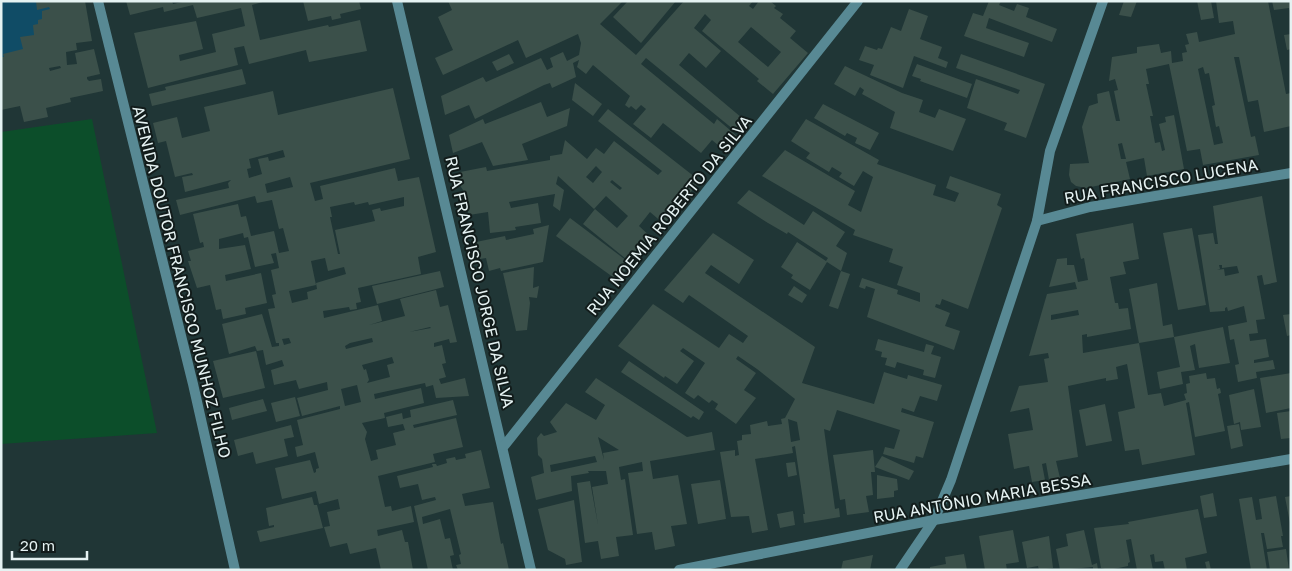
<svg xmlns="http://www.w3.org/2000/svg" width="1292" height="571" font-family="'Golos Text',sans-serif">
<rect width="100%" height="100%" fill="#203636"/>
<!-- pitch -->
<path fill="#0c4e2a" d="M92 119 157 433 1 444V132Z"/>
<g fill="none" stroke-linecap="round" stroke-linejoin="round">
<!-- river -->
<path stroke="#104c66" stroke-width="45" d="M1 42 31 1"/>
</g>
<!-- building -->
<g fill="#3b504a" fill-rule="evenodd">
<path d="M36 1H85L92 41 76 43 77 50 66 52 67 65 77 64 75 53 94 49 100 74 87 77V79L89 81 101 79 103 91 70 98 71 102 46 108 48 117 24 122 20 106 1 110V57H4L3 54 23 49 20 37 34 35 33 25 38 24V20L42 19V11L50 9 49 7 37 10ZM60 66 61 68 50 71 49 68Z"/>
<path d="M126 1H172L173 4 186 1H266L252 5 260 40 328 25 329 27 360 20 367 51 309 62 306 50 249 64 244 46 234 48 238 65 148 88 134 33 196 21 203 49 179 55 180 61 216 52 212 34 245 26 241 8 197 18 193 5 164 12 163 7 130 15Z"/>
<path d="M303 1H359L361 9 340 14 341 18 332 20 331 16 308 21Z"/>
<path d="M448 1H623L600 24 636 55 684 1H753L749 6 753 9 759 1H770L776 6 774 8 783 14 780 18 796 31 790 38 808 53 773 94 757 81 759 79 702 31 711 20 705 14 694 28 721 51 706 68 689 53 679 65 748 123 739 134 646 58 641 64 714 124 717 119 737 136 725 151 712 140 701 153 663 123 651 138 633 124 646 109 641 105 636 110 631 106 629 108 625 105 630 96 593 65 586 74 577 67 579 60 573 63 576 77 552 88 550 83 544 85 475 119 469 105 445 115 441 96 483 77 486 82 541 58 547 70 553 67 550 58 563 52 567 61 579 55 581 43 578 34 526 58 518 40 443 75 435 58 453 50 438 17 452 10ZM751 27 781 52 768 67 738 42Z"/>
<path d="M628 1H676L641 43 613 17Z"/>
<path d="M989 1H1001L999 5 1014 11 1017 4 1029 8 1026 17 1057 29 1052 42 989 18 986 28 1029 43 1024 57 964 36 973 13 983 16Z"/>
<path d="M1124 1H1137L1131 17 1119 15Z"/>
<path d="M1197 1H1211L1214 18 1201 20Z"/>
<path d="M1216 1H1268L1286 94 1291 93V126L1264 132 1258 100 1248 102 1239 57H1234L1251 137 1255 136 1259 155 1203 165 1200 149 1187 151 1169 64 1146 69 1149 84H1146L1153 116H1150L1155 143 1160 142 1162 151 1165 150 1159 124 1166 122 1165 117 1174 115 1184 169 1147 176 1144 158 1126 162 1130 179 1086 188 1076 186 1071 182 1069 175 1070 164 1089 163 1082 127 1089 106 1098 103 1097 94 1109 91 1116 121H1120L1114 91 1118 90 1115 79 1109 81 1112 57 1137 53V47L1159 44 1161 53 1171 51 1172 63 1183 61 1182 53 1187 52 1185 45 1189 44 1186 34 1197 32 1199 42 1235 34 1233 21 1219 23ZM1203 67 1205 74 1209 73 1215 105 1212 106 1216 127 1219 126 1223 143 1214 145 1198 69ZM1122 143 1126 159H1121L1118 144Z"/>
<path d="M1272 1H1291V14L1289 8 1274 10Z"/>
<path d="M909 9 928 16 920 39 942 47 938 58 948 62 946 68 914 56 903 88 870 75 874 65 859 60 865 46 877 50 878 48 882 49 891 27 901 31Z"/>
<path d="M1291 34V49L1287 50 1284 35Z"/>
<path d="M509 54 514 63 497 71 492 62Z"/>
<path d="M961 54 1045 84 1026 138 1004 130 1007 123 967 108 976 79 1018 94 1020 90 956 68Z"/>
<path d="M917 64 972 84 967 98 920 81 921 79 912 76Z"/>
<path d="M845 66 902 93 923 100 919 112 935 118 939 109 966 119 953 151 890 128 895 112 862 94 864 90 860 87 855 96 834 84Z"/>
<path d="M242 69 246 84 152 106 149 94 166 90 165 87Z"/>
<path d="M575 83 602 104 593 116 572 100Z"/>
<path d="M393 88 410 159 310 183 315 201 323 199 320 186 395 168 398 181 419 177 436 252 418 257 421 274 358 288 361 302 356 303 357 309 350 310 349 307 323 311 324 318 378 305 382 321 369 325 405 316 400 299 436 290 440 307 448 305 457 342 450 343 449 339 434 343V347L442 345 446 363 442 364 446 377 439 379 441 384 465 378 469 396 436 398 433 385 426 387 425 383 374 394 375 399 421 388 424 403 384 413 385 418 362 423 367 432 365 439 371 461 378 459 376 450 396 445 393 433 405 430 403 424 388 427 386 417 402 413 403 419 411 417 410 410 453 400 457 415 413 425 414 428 456 418 463 447 433 454 435 462 378 476 385 507 391 506 392 511 411 506 414 522 377 530 378 536 402 530 405 542H408L413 570H381L376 548 350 554 347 543 330 547 324 527 330 526 327 512 340 509 338 499 319 504 316 491 282 499 275 468 310 460 314 473 316 472V469L319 468 315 452 297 457 295 447 303 445 297 420 340 409V406L302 416 297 398 328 390 327 382 299 389 296 380 274 385 271 370 284 366 282 360 266 365 263 350 257 351 255 346 229 354 222 324 262 314 272 347 279 346V343H276L268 309 275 308 272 295 276 294 271 270 279 268 276 253 271 254 274 263 255 267 248 237 244 238 243 233 219 239V249L245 245 251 269 225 275 226 281 261 273 267 303 245 308 246 314 223 319 221 309 216 310 210 285 197 288 188 261H191L188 251 204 247 203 242 200 243 193 214 238 204 241 217 246 216 251 236 274 231 279 253 289 251 283 228 279 229 272 200 257 203 255 196 180 215 176 200 229 188 228 183 231 180 185 192 182 177 193 175 192 173 175 177 166 141 158 143 153 123 177 117 182 138 210 131 204 107 273 91 278 115ZM283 150 285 157 269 161 268 157 258 159 262 174 249 178 247 169 251 168 249 159ZM290 177 293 187 267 193 265 184ZM404 197V206L381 211 380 208 372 210 375 221 335 230 340 254H338L330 217H332L330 207 354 202 355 205 368 202 369 205ZM325 258 328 271 344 267 346 274 316 283 317 289 307 292 308 299 292 303 289 291 316 285 311 261ZM430 327 431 328 409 332ZM289 338 291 343 284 345 282 339ZM372 338 373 342 346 349 345 346 350 343ZM392 357 394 363 387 365 390 377 367 383 369 380 366 369 364 370 362 365ZM357 385 361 402 345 406 341 389Z"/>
<path d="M541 102 547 117 570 108 567 126 522 144 528 160 493 166 482 142 453 153 449 135 483 119 485 124Z"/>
<path d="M823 104 879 133 870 150 855 143 857 138 847 133 845 136 814 118Z"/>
<path d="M608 109 700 181 664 224 650 212 639 226 652 238 631 263 583 224 595 209 617 228 628 216 606 196 594 209 558 176 556 184 564 190 560 211 553 206 555 194 509 202 511 208 538 203 541 223 515 227 516 230 490 233 488 212 469 215 465 204V193L459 184 460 172 486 167 487 171 550 160V156L562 154 565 140 587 159 596 148 604 154 614 141 658 175 662 171 598 121ZM596 166 602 172 593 183 586 177ZM612 180 622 188 620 190 610 182Z"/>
<path d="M806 119 879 160 877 164 936 185 933 195 955 202 959 193 946 188 950 176 1001 194 997 205 1002 208 968 309 942 299 940 305 936 304 935 307 950 313 945 326 960 331 954 350 867 317 875 289 866 286 865 289 859 287 862 278 898 290 897 294 920 302V293L897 285 903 267 889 262 893 249 853 235 855 230 762 176 785 150 855 191 848 205 861 212 873 177 863 171 854 186 839 177 842 173 832 167 829 172 806 158 810 153 791 141Z"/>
<path d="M749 190 804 225 813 211 845 232 836 246 847 253 841 271 827 262 810 290 791 278 793 275 781 267 797 242 826 261 828 258 788 232 787 234 768 223 737 203Z"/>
<path d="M1262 196 1277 282 1264 285 1262 275 1257 276 1265 319 1256 320 1258 333 1249 334 1250 341 1266 339 1269 357 1254 360V363L1273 360 1275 369 1256 372 1257 378 1238 382 1235 365 1239 364 1234 339 1230 340 1228 326 1247 322 1244 306 1228 311 1227 307 1225 308V311L1210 312 1198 235 1213 233 1215 244H1218L1213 206ZM1219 265H1222V268L1237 266 1239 273 1225 276 1224 269 1217 270 1220 269Z"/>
<path d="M570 218 631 264 617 280 556 236Z"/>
<path d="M1133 223 1139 259 1123 262 1126 274 1110 277 1115 303H1118L1119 309 1128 308 1131 329 1087 337V334L1082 335 1083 353 1139 343 1148 395 1161 393 1164 406 1186 400 1184 394 1187 393 1186 384 1190 383 1189 376 1206 373 1207 379 1215 378 1217 389 1220 388 1221 393 1218 394 1225 431 1195 437 1189 402 1186 403 1195 455 1142 465 1139 449 1125 451 1118 412 1135 408 1127 364 1116 367 1118 379 1106 381V378L1068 386 1078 457 1056 461 1060 478 1049 480 1046 463 1042 464 1045 480 1032 482 1029 466 1014 469 1008 434 1033 430 1029 408 1010 412 1019 386 1048 382 1044 359 1049 358 1048 353 1029 356 1047 294 1077 289 1075 282 1049 287 1057 259 1067 258V265H1074L1078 282 1088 280 1084 258 1081 259 1076 234ZM1078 310 1079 315 1051 320V315Z"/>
<path d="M549 225 543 262 501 271 500 268 489 271 486 258 480 259 476 242 505 236 506 240 534 234 533 229Z"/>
<path d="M1192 228 1206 305 1178 310 1163 233Z"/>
<path d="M713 233 754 260 739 284 711 265 705 273 815 347 802 383 874 404 884 372 907 379 908 375 942 385 937 401 920 396 914 412 902 408 901 412 934 422 923 458 916 456 914 463 883 454 885 447 894 449 900 430 837 410 830 431 824 429 835 509 839 508 840 517 804 523 803 514H805L795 446 792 447 793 453 755 459 768 530 752 533 749 516 731 517 720 452 735 450V456L739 455 737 441 742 440V435L751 434 750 425 767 421 768 426 782 424 781 419 785 418 795 399 757 369 738 356 736 359 756 373 744 390 756 398 736 424 715 409 718 404 712 400 709 403 698 395 694 399 685 393 705 363 683 348 680 351 694 361 677 384 665 376 664 378 618 346 653 304 719 348 729 334 743 343 748 336 689 295 683 303 664 290ZM788 419 797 422 800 440 791 442Z"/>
<path d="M534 267 533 288 539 286 537 298 529 297 530 303 527 330 516 331 503 273Z"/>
<path d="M440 271 444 287 377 304 372 286Z"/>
<path d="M841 271 850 274 838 309 829 306Z"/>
<path d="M1157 283 1163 326 1172 324 1174 337 1223 327 1230 363 1199 368 1195 344 1190 346 1195 370 1181 372 1183 384 1160 389 1157 372 1180 367 1174 337 1139 343 1129 289Z"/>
<path d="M794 286 807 295 802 303 788 295Z"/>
<path d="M1291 314V335L1287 336 1283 315Z"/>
<path d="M878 339 924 352 926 344 934 346 931 354 941 357 935 378 923 375 924 370 897 362 895 368 885 365 887 358 881 357 882 352 875 350Z"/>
<path d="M256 351 265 388 223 398 213 361Z"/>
<path d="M629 361 704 412 699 420 693 416 691 418 621 372Z"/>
<path d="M1291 373V408L1266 413 1260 378Z"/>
<path d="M596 378 687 437 712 432 715 450 650 461 653 479 678 475 687 524 671 526 675 546 655 550 652 532 637 534 628 473 643 471 642 462 619 467 621 480 625 479 633 535 616 537 619 556 601 559 598 541 585 543 577 483 590 481 598 525 592 487 608 484 606 471H588L589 473 571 476 572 491 536 500 531 477 544 473 542 459 538 455 537 438 541 433 544 436 557 432 550 422 566 403 596 420 605 405 585 392ZM598 437 619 450 603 453 604 460ZM595 456 597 462 551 472 550 465Z"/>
<path d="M1254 389 1261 427 1241 430 1240 422 1234 424 1229 395Z"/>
<path d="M295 397 300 416 276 422 271 403Z"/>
<path d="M263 399 267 411 232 420 229 408Z"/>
<path d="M1105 404 1112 441 1086 446 1079 410Z"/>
<path d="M1291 411V438L1281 439 1277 413Z"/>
<path d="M1239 424 1243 446 1231 449 1227 426Z"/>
<path d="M291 425 294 437 284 439 288 456 256 464 253 452 238 456 234 440Z"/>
<path d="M481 450 490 488 462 494 465 506 493 502 501 544 503 543 509 570H458L456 565 461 564 459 555 461 554 450 509 422 517 423 524 440 519 445 539 450 538 454 555 450 556 453 570H428L414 506 436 500 435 497 422 500 418 484 400 488 397 476 433 467 432 464H436L437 466 447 463 446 459 455 457 456 460 466 458 465 454Z"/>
<path d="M873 450 875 472H871L873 495 866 496 869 512 847 515 845 499 840 500 833 455Z"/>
<path d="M882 456 914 471 909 480 875 467Z"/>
<path d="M795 462 797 475 788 477 786 463Z"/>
<path d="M877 475 897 479 898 490 894 491V497L877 499Z"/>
<path d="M720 480 726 519 698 524 691 484Z"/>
<path d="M1213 493 1217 516 1204 518 1200 496Z"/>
<path d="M1276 496 1283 536H1281L1283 547 1267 549 1264 533H1261L1267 570H1251L1239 499 1252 497 1256 520 1262 519 1259 499Z"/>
<path d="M1291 496V523H1290L1285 497Z"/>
<path d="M312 497 314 505H317L323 528 260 542 257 531 274 527V525L269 526 266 508Z"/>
<path d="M574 500 582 562 566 565 565 559 548 550 538 509Z"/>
<path d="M1198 509 1207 553 1185 558 1187 570H1165L1163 561 1155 562 1154 554 1150 555 1153 570H1137L1131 539 1126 540 1130 562 1128 563V566L1109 570 1101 568 1094 528 1129 524 1128 522Z"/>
<path d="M793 511 795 525 780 528 777 514Z"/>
<path d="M1013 530 1019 562 1006 564 1007 570H985L979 536Z"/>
<path d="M1084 530 1092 565 1097 563 1098 570H1093V567L1060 570 1056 549 1068 546 1066 534Z"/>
<path d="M1049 536 1053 568 1039 570 1038 566 1027 568 1022 542Z"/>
<path d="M1286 549 1289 570H1270L1267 552Z"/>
<path d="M964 554 967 570H930V567L946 564 945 557Z"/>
<path d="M873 555 870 570H841L843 561Z"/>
<path d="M1209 561 1211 570H1207L1205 562Z"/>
</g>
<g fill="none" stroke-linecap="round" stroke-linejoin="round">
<!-- minor -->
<g stroke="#588994" stroke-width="10">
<path d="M98 1 193 384 235 570"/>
<path d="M397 1 531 570"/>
<path d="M1037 221 1090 207 1291 173"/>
<path d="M504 446 858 1"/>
<path d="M679 570 934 520 1291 459"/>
<path d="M900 570 934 520 951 480 1037 221 1050 151 1103 1"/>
</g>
</g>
<g text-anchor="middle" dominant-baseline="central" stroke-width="4" stroke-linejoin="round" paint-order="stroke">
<!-- street labels -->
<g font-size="16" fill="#e5f2f2" stroke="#121c1b">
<text transform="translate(1161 181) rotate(-10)">RUA FRANCISCO LUCENA</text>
<text transform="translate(669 215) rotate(-51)">RUA NOEMIA ROBERTO DA SILVA</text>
<text transform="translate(182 282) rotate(76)">AVENIDA DOUTOR FRANCISCO MUNHOZ FILHO</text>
<text transform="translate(480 282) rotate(77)">RUA FRANCISCO JORGE DA SILVA</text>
<text transform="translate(982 498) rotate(-10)">RUA ANTÔNIO MARIA BESSA</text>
</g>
</g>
<!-- border -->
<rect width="1292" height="571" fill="none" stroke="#e5f2f2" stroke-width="5"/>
<!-- scale -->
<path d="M12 551v8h75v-8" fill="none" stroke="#e5f2f2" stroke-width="2.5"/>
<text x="20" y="551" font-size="15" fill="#e5f2f2" stroke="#121c1b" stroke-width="4" paint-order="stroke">20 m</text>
</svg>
